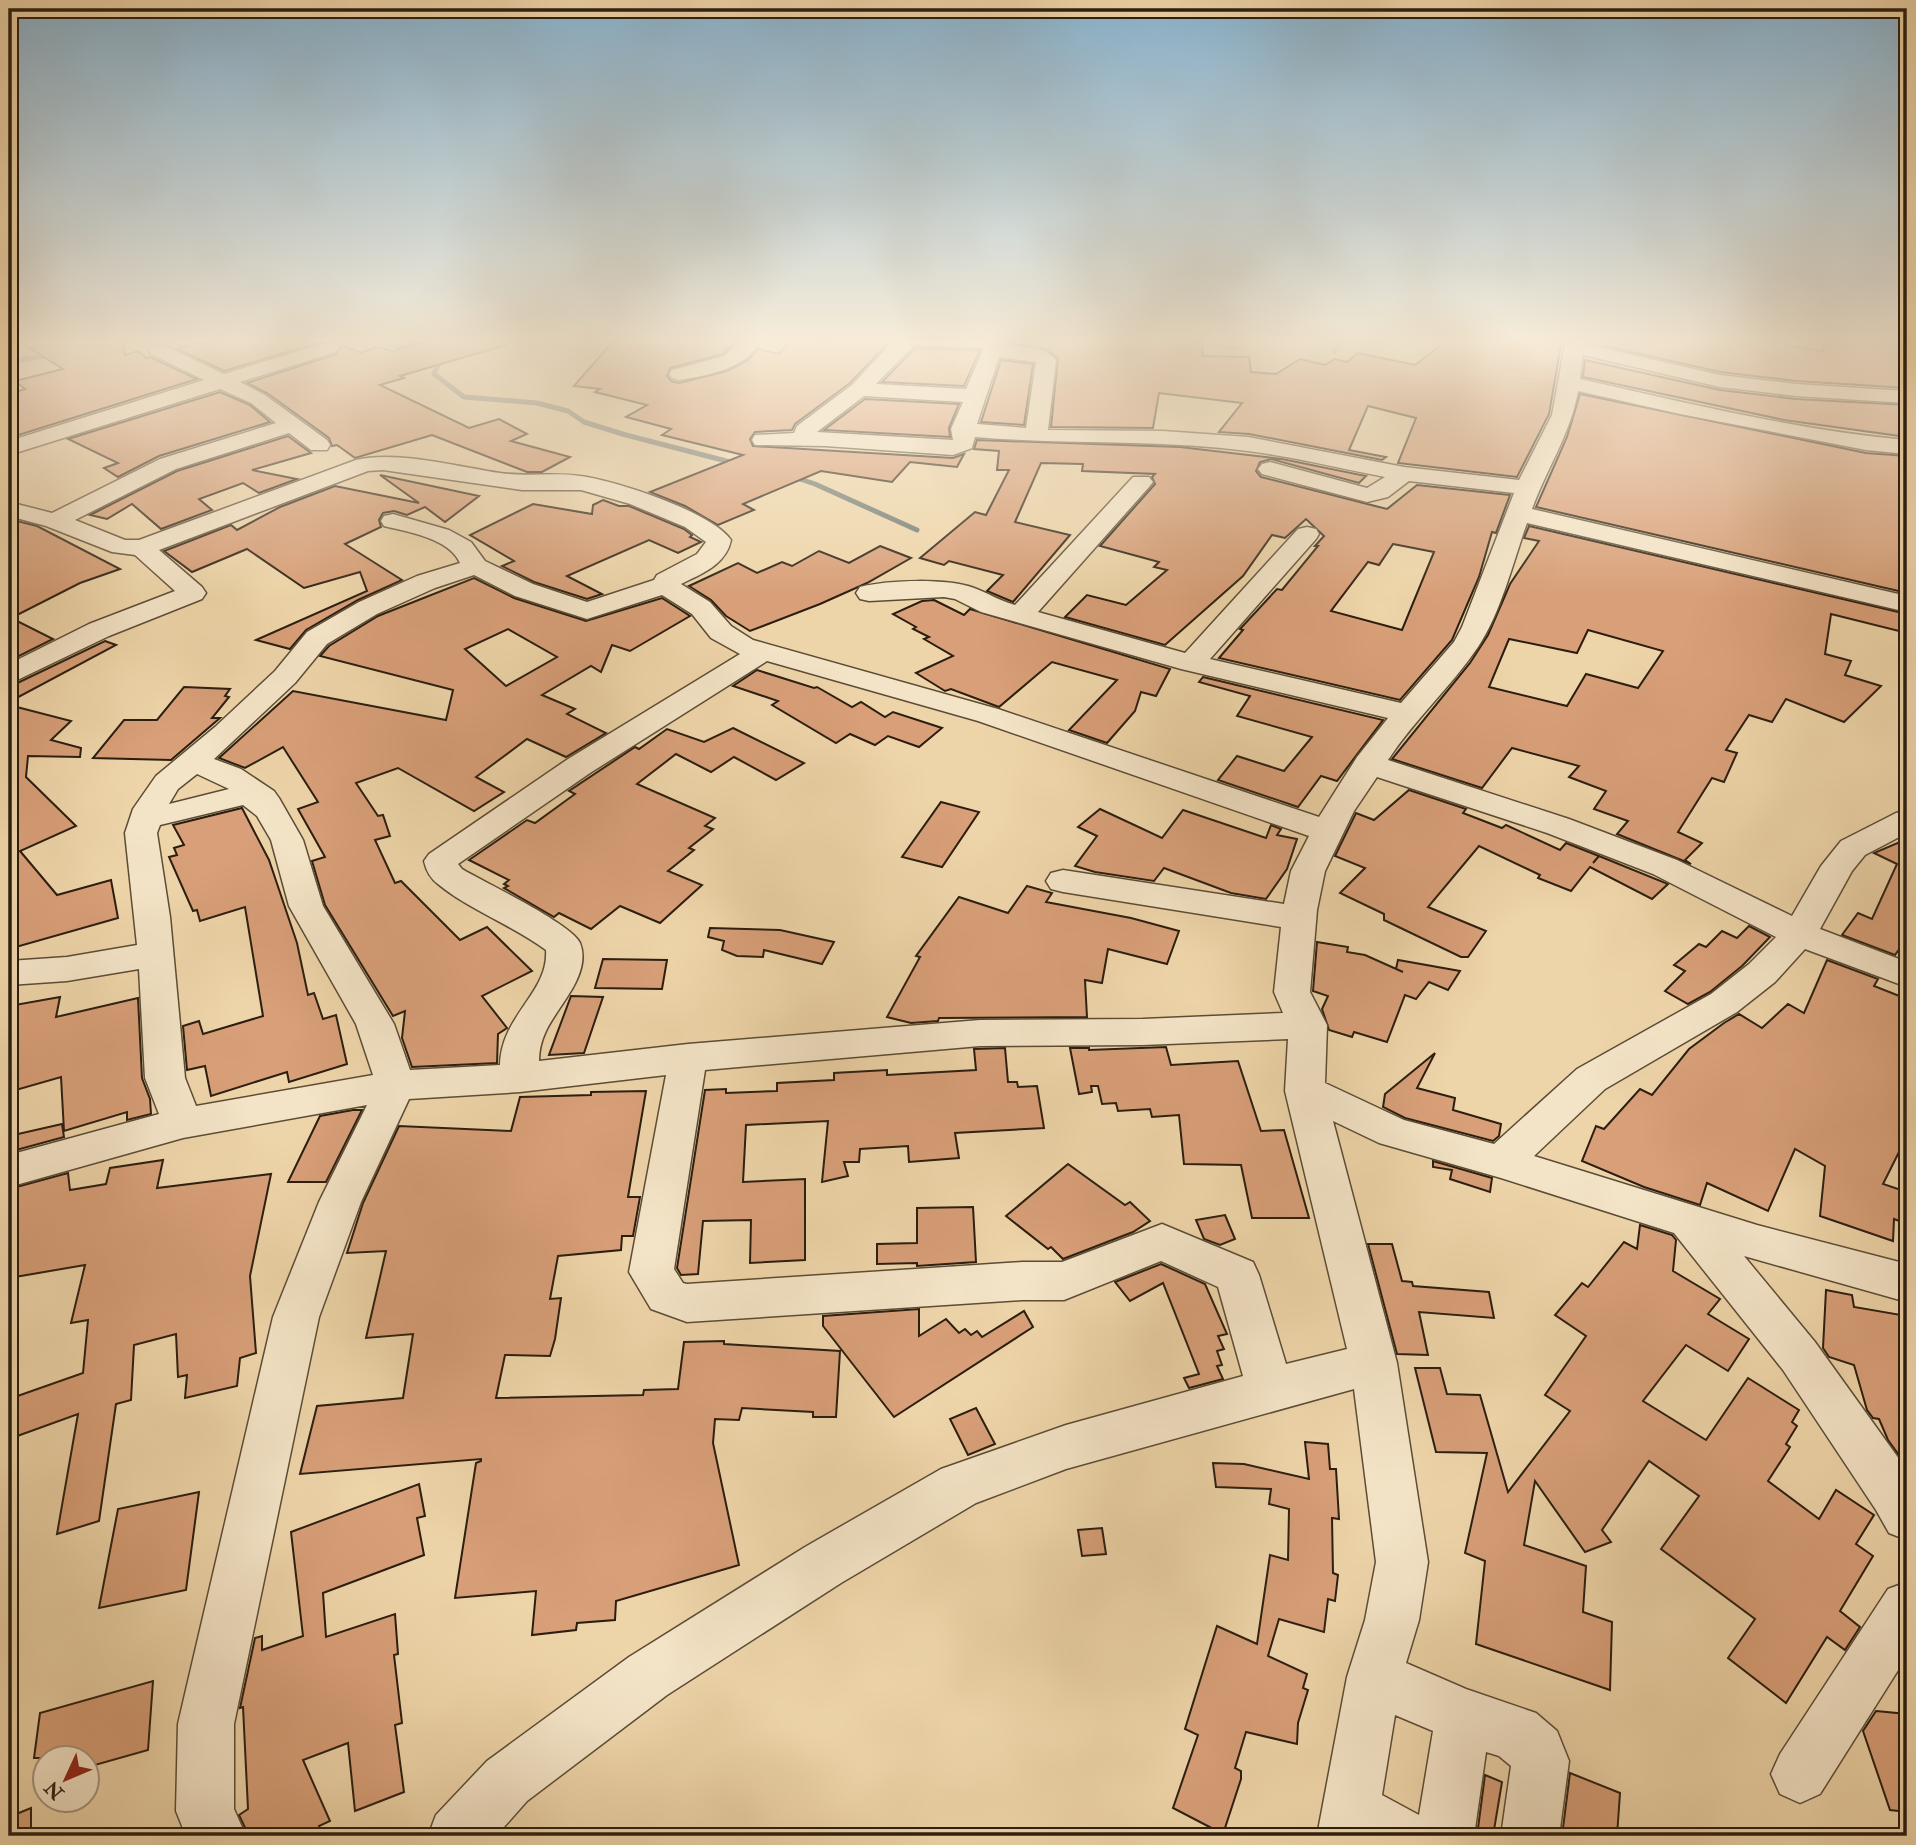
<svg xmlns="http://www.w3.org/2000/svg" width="1916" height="1845" font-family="'IM FELL Double Pica',serif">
<rect width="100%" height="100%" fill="#eed5a9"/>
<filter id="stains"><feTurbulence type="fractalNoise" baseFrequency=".00286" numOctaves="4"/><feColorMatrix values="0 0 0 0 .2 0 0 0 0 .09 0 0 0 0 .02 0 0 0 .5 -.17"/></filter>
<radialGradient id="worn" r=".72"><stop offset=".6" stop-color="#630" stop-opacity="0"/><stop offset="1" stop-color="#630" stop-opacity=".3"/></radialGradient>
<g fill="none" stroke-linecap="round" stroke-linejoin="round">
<!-- stream -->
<g stroke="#6f7971" stroke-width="5">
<path d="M372 339 413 351"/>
<path d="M1334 351 1343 339"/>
<path d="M430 360 438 365 434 374 464 397 537 403 568 411 584 422 626 435 734 463"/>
<path d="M9 362 51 355"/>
<path d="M791 476 815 484 917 530"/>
</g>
</g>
<!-- building -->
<g fill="#d89f78" stroke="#2b1e10" stroke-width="2" fill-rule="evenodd">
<path d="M15 339H123L125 355 138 351 146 358 150 357 197 379 9 438V394L25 389 15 381 63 369Z"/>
<path d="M210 339H324V341L224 371 177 349Z"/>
<path d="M430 339H505L506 345 400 376 404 378 380 385 469 428 499 419 527 434 511 441 570 457 542 472H527L432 435 355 458 337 445 332 446 329 438 267 393 247 383 337 354 342 345 361 353 376 347 393 351Z"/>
<path d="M615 339H735L734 344 723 354 670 368 667 376 671 381 679 383 727 371 748 360 758 349 779 354 791 340 829 343 834 339 891 340 850 383 795 424 792 430 755 432 750 439 753 446 953 458 964 454 957 467 910 462 892 482 821 471 743 504 754 510 718 525 685 506 650 492 743 455 662 435 671 429 626 417 647 405 595 392 600 389 574 386Z"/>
<path d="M1011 339 1202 342 1203 356 1249 357 1251 372 1276 374 1300 359 1325 365 1335 359 1347 362 1358 353 1415 365 1449 339H1562L1549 414 1517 477 1398 463 1416 418 1368 406 1349 450 1386 457 1382 460 1249 434 1219 432 1242 403 1159 393 1153 428 1051 427 1058 358 1047 350 1010 343Z"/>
<path d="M1609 339H1785V345L1823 351 1825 339H1907V388L1796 381 1720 372 1606 346Z"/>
<path d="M915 348 980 350 964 386 882 382Z"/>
<path d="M1001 360 1033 364 1024 425 981 422Z"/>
<path d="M1585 360 1720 390 1796 399 1907 405V437L1784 420 1583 377Z"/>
<path d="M220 392 250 405 270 422 159 456 118 477 104 468 118 463 68 439Z"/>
<path d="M1580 394 1866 453 1907 456V593L1536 507 1567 437Z"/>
<path d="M865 399 959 404 949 428 950 437 824 430Z"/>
<path d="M288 436 311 453 252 470 297 479 259 493 243 483 199 499 212 510 161 529 132 504 107 519 90 515 177 471Z"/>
<path d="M977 440 1180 447 1282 459 1366 476 1359 483 1271 459 1260 462 1256 471 1261 477 1387 509 1417 485 1510 495 1496 533 1492 532 1479 577 1452 640 1400 700 1219 658 1243 630 1240 629 1277 589 1282 590 1318 546H1315L1324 536 1306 519 1285 538 1272 535 1243 576 1165 645 1065 617 1087 595 1126 605 1167 570 1154 567 1159 562 1100 546 1155 484 1152 477 1155 474 1082 471 1083 464 1041 463 1015 522 1070 535 1013 602 987 591 1003 575 949 561 944 565 920 558 975 512 986 515 1009 470H997L999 451 974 449ZM1393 544 1434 552 1402 630 1331 611 1368 562 1379 565Z"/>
<path d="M380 475 479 496 445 522 425 507 407 515 394 511 383 513 379 520 381 527 345 544 402 580 358 600 306 630 290 649 256 640 367 591 360 572 304 588 247 549 192 572 164 551 231 525 237 530 280 507 335 486 419 503Z"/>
<path d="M603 500 619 506H629L684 529 692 535 690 537 701 542 678 553 649 540 567 576 602 594 587 599 534 582 502 566 514 561 470 535 533 504 592 514 593 505Z"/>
<path d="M9 519 37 526 120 569 80 583 11 618 53 639 9 661Z"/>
<path d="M1529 526 1907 614V633L1831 614 1825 654 1851 661 1845 675 1881 686 1844 722 1786 699 1772 722 1749 715 1726 750 1737 753 1724 782 1712 778 1678 832 1702 843 1685 860 1691 864 1617 834 1628 821 1594 809 1606 791 1569 777 1579 766 1512 748 1482 788 1392 759 1470 663 1488 635 1510 584 1539 541 1524 538ZM1588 630 1663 651 1638 688 1586 674 1567 706 1489 687 1509 639 1577 653Z"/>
<path d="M880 546 911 558 867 583 820 604 750 631 726 616 711 600 689 586 738 563 757 573 782 562 792 566 819 551 849 563Z"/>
<path d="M474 578 514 598 586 621 662 598 690 616 630 651 612 645 601 672 591 666 542 695 575 709 567 714 606 733 566 757 527 739 476 777 504 792 474 811 398 768 356 783 378 816 383 815 390 836 375 840 395 883 401 881 460 940 487 927 532 971 482 996 507 1028 498 1034 497 1063 412 1067 402 1038 405 1011 393 1016 325 905 312 861 325 857 298 809 318 802 283 747 245 768 219 758 293 691 446 720 453 690 320 656 329 646 378 616ZM508 629 557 657 506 686 465 649Z"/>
<path d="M934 600 964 615 970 609 1170 669 1156 696 1141 692 1135 711 1107 743 1069 730 1117 680 1052 662 999 707 951 689 945 691 916 673 953 656 924 639 929 637 913 629 916 627 893 614 922 601Z"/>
<path d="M105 641 116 645 9 702V687Z"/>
<path d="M757 670 814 688 817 687 852 707 861 702 885 717 893 712 942 728 919 747 888 736 875 745 850 734 836 743 772 705 778 701 733 686Z"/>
<path d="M1203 677 1383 720 1337 781 1321 776 1298 807 1218 780 1237 756 1284 771 1312 737 1237 716 1250 696 1199 682Z"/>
<path d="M184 687 230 689 225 696 229 697 212 718H220L171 760 93 758 124 720H157Z"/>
<path d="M9 705 71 721 51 740 81 748 80 757 28 756 26 777 76 826 20 851 57 895 111 880 118 918 9 949Z"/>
<path d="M733 728 804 763 776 780 734 757 711 772 676 754 637 784 715 818 705 826 713 829 689 848 694 850 668 871 702 885 660 923 620 906 591 929 559 913 554 917 504 888 508 886 504 884 509 880 469 860 527 820 535 823 575 794 569 791 635 747 639 749 667 729 704 742Z"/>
<path d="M1409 790 1466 809 1463 813 1502 828 1506 825 1560 850 1566 843 1599 856 1593 863 1599 856 1668 884 1652 899 1590 867 1571 891 1538 878 1540 875 1479 846 1428 907 1486 931 1468 957H1461L1384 920V914L1340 893 1365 868 1335 856 1356 813 1374 820Z"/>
<path d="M941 802 979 812 942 867 902 857Z"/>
<path d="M242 808 269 860 297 943 308 995 314 993 323 1019 336 1015 347 1064 289 1082 287 1072 211 1096 205 1066 187 1070 183 1026 199 1021 203 1034 263 1016 245 907 200 921 197 910 193 911 169 857 177 855 174 848 184 845 173 825Z"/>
<path d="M1100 809 1162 838 1183 810 1266 838 1271 825 1281 829 1277 835 1297 839 1287 869 1266 899 1231 893 1164 868 1154 881 1095 872 1075 866 1097 836 1078 827Z"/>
<path d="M1907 839V938L1895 955 1842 935 1858 913 1872 919 1897 864 1874 853Z"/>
<path d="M1027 886 1052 893 1046 902 1131 918 1179 931 1167 964 1108 949 1102 983 1085 980 1087 1017 939 1018 938 1021 911 1023 887 1017 920 957 916 956 959 897 1008 913Z"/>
<path d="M1749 926 1770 937 1742 966 1710 992 1688 1004 1665 991 1685 971 1674 965 1699 944 1706 947 1722 931 1737 938Z"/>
<path d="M710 928 780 930 834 942 822 964 764 950 763 957 737 956 722 950 724 941 708 937Z"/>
<path d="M1317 942 1348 947 1347 952 1365 955 1403 972 1396 969 1398 960 1460 971 1448 990 1429 982 1416 999 1405 995 1387 1042 1354 1032 1352 1037 1329 1030 1322 1009 1328 996 1313 991Z"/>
<path d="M603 959 667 960 662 989 595 988Z"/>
<path d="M1827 960 1878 979 1874 986 1907 999V1027L1900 1047 1907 1050V1136L1883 1184 1907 1192V1224L1894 1219 1893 1241 1820 1216 1825 1166 1795 1149 1768 1211 1707 1183 1700 1205 1644 1187 1582 1161 1596 1126 1604 1129 1640 1089 1652 1095 1689 1049 1724 1023 1739 1014 1762 1028 1788 1004 1804 1013Z"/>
<path d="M571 996 603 997 584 1053 549 1055Z"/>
<path d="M60 997 56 1017 138 998 142 1078 150 1099 151 1114 127 1120V1112L64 1131 61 1077 9 1092V1006Z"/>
<path d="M1166 1047 1171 1065 1238 1061 1261 1131 1284 1130 1309 1218H1252L1241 1165 1184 1164 1179 1115 1152 1117 1150 1109 1118 1111 1116 1103 1102 1104 1098 1086H1091L1092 1092 1079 1094 1070 1048H1089V1050Z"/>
<path d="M1005 1048 1008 1082H1017L1018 1087 1037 1086 1044 1128 955 1133 959 1158 909 1162 908 1146 860 1149 859 1162H844L848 1176 822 1182 828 1121 746 1125 743 1182 805 1179V1260L750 1263 751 1220 703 1221 698 1274 681 1275 677 1268 705 1090 726 1089V1093L777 1091V1083L834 1080V1073L887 1070V1075L976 1070 974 1049Z"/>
<path d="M1435 1053 1417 1088 1455 1098 1453 1110 1501 1124 1499 1136 1493 1141 1405 1118 1383 1107 1385 1094Z"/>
<path d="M646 1091 628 1197H640L633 1236H622L621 1250 558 1256 550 1299 561 1298 555 1339 550 1356 505 1355 496 1398 643 1395 644 1390 678 1389 684 1342 724 1341V1344L840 1351 836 1417H813V1412L742 1408 739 1420 715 1419 713 1443 739 1565 616 1601 615 1620 577 1623 576 1630 532 1635 536 1591 455 1598 476 1463 481 1461V1459L300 1474 317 1406 403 1398 413 1334 366 1338 386 1251 347 1253 363 1203 399 1126 511 1131 520 1097 591 1095V1092Z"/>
<path d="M353 1110H362L326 1182H288L320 1116Z"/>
<path d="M62 1124 64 1137 9 1152V1136Z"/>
<path d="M163 1160 157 1188 271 1174 250 1276 256 1353 240 1358 237 1386 185 1398 187 1375 178 1377 176 1334 134 1345 131 1400 116 1404 99 1521 57 1534 78 1414 9 1439V1399L83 1373 88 1320 71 1323 85 1265 9 1278V1189L68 1173 70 1190 106 1184 110 1168Z"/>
<path d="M1433 1161 1492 1178 1490 1192 1450 1179 1452 1170 1433 1167Z"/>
<path d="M1068 1164 1125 1205 1130 1202 1150 1221 1133 1232 1063 1259 1051 1247 1048 1249 1006 1216Z"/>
<path d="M973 1207 976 1262 917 1266V1263L877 1264V1244L917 1243V1208Z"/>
<path d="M1225 1215 1235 1239 1220 1245 1204 1239 1196 1220Z"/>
<path d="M1640 1225 1672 1235 1676 1240 1673 1271 1720 1299 1708 1314 1749 1339 1728 1371 1686 1345 1643 1401 1706 1440 1748 1378 1799 1410 1792 1422 1797 1426 1786 1444 1790 1447 1768 1481 1819 1519 1836 1490 1874 1515 1856 1544 1873 1556 1840 1611 1860 1627 1845 1650 1827 1637 1786 1703 1728 1658 1755 1619 1661 1549 1699 1496 1649 1461 1602 1530 1611 1542 1585 1552 1535 1481 1524 1545 1586 1566 1583 1612 1612 1622 1610 1690 1476 1644 1485 1561 1465 1553 1487 1453 1436 1452 1415 1368H1440L1447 1394 1480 1395 1508 1492 1570 1411 1545 1395 1586 1336 1555 1315 1582 1283 1588 1287 1624 1242 1637 1249Z"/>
<path d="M1368 1244H1392L1402 1281 1412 1282 1413 1286 1489 1292 1494 1318 1419 1312 1428 1355 1397 1354Z"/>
<path d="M1161 1264 1205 1284 1227 1334 1218 1336 1224 1349 1217 1351 1222 1365 1217 1366 1223 1379 1189 1388 1184 1378 1199 1374 1163 1283 1130 1301 1115 1282Z"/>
<path d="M1826 1290 1852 1295 1854 1307 1907 1316V1466L1888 1440 1879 1419 1873 1418 1867 1410 1854 1365 1829 1357 1823 1348Z"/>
<path d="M919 1309V1336L946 1319 959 1333 965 1329 971 1335 977 1331 982 1337 1024 1311 1033 1327 894 1417 823 1326V1316Z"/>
<path d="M976 1408 995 1444 968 1455 950 1419Z"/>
<path d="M1305 1442 1328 1444 1330 1469H1336L1339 1519 1332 1518 1333 1573 1338 1575 1335 1601 1328 1599 1324 1632 1279 1619 1268 1656 1307 1674 1303 1688 1308 1690 1298 1723 1297 1744 1246 1732 1235 1768 1241 1771V1779L1223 1834 1173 1808 1198 1735 1185 1729 1217 1626 1257 1644 1270 1555 1288 1560 1289 1509 1269 1504 1271 1489 1216 1487 1213 1463 1244 1464 1309 1479Z"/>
<path d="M419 1484 425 1516 417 1518 424 1555 323 1593 326 1637 395 1614 398 1654 394 1655 402 1723 395 1725 404 1792 355 1811 348 1743 303 1760 330 1821 319 1826 323 1836H249L239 1815 248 1809 243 1707 240 1708 255 1638 262 1636V1650L303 1636 291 1532Z"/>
<path d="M199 1492 186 1590 99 1608 118 1509Z"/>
<path d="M1102 1528 1106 1554 1082 1556 1078 1530Z"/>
<path d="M153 1681 148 1750 88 1767V1758H34L40 1713Z"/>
<path d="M1876 1711 1907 1714V1812L1890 1810 1863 1731Z"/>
<path d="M1570 1773 1620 1793 1617 1836H1562Z"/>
<path d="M1485 1775 1502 1782 1493 1836H1477Z"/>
<path d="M31 1808V1836H9V1817Z"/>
</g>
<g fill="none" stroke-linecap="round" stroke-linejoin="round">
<defs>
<g id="minor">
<path d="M743 339H762C744 370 712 374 679 380L672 378 669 374 672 370 724 356Z"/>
<path d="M895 339H1009L1005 345C1022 347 1045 346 1056 360L1048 430 1163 431 1248 437 1404 467 1519 480 1552 415 1566 339H1586L1585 344 1720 375 1796 384 1907 391V403L1796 396 1720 387 1583 355 1580 379C1687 403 1797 430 1907 440V454L1866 450 1680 414 1578 391C1571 433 1546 470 1532 509L1907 596V612L1527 523C1513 562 1501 613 1478 647 1451 687 1414 720 1388 760L1569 819 1677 860 1792 916 1821 866 1841 841 1896 813 1907 810V833L1865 855 1852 871 1820 929 1907 962V987L1805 949 1775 982 1737 1012 1605 1089 1534 1156 1757 1225 1907 1264V1302L1744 1256 1815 1342 1907 1470V1540L1889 1533 1876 1510 1783 1370 1674 1233 1501 1178 1379 1143 1333 1121 1397 1363 1428 1562 1419 1620 1406 1663 1466 1689 1536 1713 1557 1731 1569 1761 1559 1836H1501L1511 1766 1499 1756 1486 1752 1474 1836H1317L1347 1677 1365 1620 1376 1562 1354 1389 1066 1469 976 1503 841 1583 667 1695 527 1801 496 1836H428L436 1815 487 1761 629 1657 805 1547 941 1469 1066 1425 1243 1376 1218 1287 1161 1261 1064 1300H1022L687 1322 651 1309 629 1272 666 1075 520 1092 409 1099 361 1202 319 1317 234 1724V1809L246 1836H186L176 1811 178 1724 273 1317 319 1202 367 1105 183 1138 9 1187V1155L159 1114 145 1078 139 969 67 981 9 985V961L67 957 137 945 125 833 133 809 156 776 215 727 275 671 307 632 359 602 417 576 460 563C449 538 408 532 384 526L381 521 384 516 393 514 449 530 471 542 485 561 533 584 587 602 654 580 657 575 697 554 706 542 685 527 630 504 581 490H522L383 470 368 471 159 550 202 587 206 593 202 599 109 636 9 684V664L89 624 175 591 135 555 112 552 46 526 9 516V502L52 513 160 459 276 423 251 403 220 389 9 455V441L204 380 151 354 148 350 151 346H165L224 374 322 344H336L339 348 336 352 240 382 265 395 327 440 330 445 327 450H311L289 433 176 469 75 520 125 540H139L356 460C395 450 459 467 500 473 527 477 553 472 580 476 614 480 712 512 731 540 726 565 701 574 681 584L710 602 731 626 753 640 998 709 1319 817 1357 757 1388 718 1181 669 981 612 955 599 944 597 869 601 860 599 856 593 860 587C888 580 947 578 974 588 988 593 1000 601 1015 605L1133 477H1149L1153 482 1149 487 1038 612 1185 653 1298 529 1307 527 1316 529 1319 534 1316 539 1210 659 1401 703 1454 642 1462 627 1514 493 1409 481 1388 497 1367 502 1262 474 1258 469 1262 464 1270 462 1367 488 1385 477C1339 468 1294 457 1248 451 1158 439 1066 445 975 437L972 448 953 455 825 446 755 445 752 440 755 435 794 433 797 426 852 385ZM914 345 984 348 966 389 876 384ZM999 357 1036 362 1026 428 977 424ZM864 396 963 402 951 429 953 440 817 432ZM474 575 515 596 587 619 662 595 692 614 711 638 740 654 568 759 429 854 424 861C426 870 430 878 438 884 468 909 512 925 546 950 549 993 501 1015 500 1065L410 1070 394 1024 323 906 303 840 279 798 274 791 241 769 214 759 295 683 327 644 377 614 435 588ZM767 661 978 721 1309 836 1291 871 1284 904 1063 870 1051 873 1046 881 1051 889 1063 892 1281 927 1274 992 1283 1013 1143 1019 980 1020 688 1044 539 1061C539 1033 555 1017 569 994 578 980 587 960 580 943 572 924 484 882 462 869L458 864 590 773ZM197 774 229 789 169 804 178 789ZM1377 777 1547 833 1653 874 1776 937 1749 964 1711 994 1577 1069 1494 1144 1404 1120 1325 1083 1327 1025 1310 992 1317 910 1325 871 1354 811ZM243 805 257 816 271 840 289 906 356 1024 373 1075 196 1106 185 1078 170 917 157 833 160 825ZM1288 1039 1285 1091 1347 1349 1286 1364 1259 1275 1253 1262 1162 1224 1062 1262H1022L687 1284 683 1283 674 1269 705 1070 980 1046 1143 1045ZM1395 1715 1433 1731 1419 1815 1382 1795Z"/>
<path d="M1203 339H1242L1244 342 1234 348 1205 343Z"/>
<path d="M1907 1582V1656L1820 1794 1800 1803 1780 1794 1771 1774 1780 1754 1888 1589Z"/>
</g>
</defs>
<!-- minor casing -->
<use href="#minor" stroke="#5c4c36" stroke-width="3"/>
<!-- minor -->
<use href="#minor" fill="#f4e4c7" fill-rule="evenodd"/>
</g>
<!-- sky -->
<linearGradient id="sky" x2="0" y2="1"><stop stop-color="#89b5d2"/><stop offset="0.57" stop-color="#f7ecd8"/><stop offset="1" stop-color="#f7ecd8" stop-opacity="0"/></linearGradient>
<rect width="1916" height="598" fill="url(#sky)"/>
<!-- margin -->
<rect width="1916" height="1845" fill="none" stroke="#eed5a9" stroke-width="35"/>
<rect x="10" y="10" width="1895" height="1824" fill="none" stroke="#2b1e10" stroke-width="3.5"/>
<rect x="18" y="18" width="1881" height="1810" fill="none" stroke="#2b1e10" stroke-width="2"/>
<!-- north arrow -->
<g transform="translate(66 1779) rotate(226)"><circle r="33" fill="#f4e4c7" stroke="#a4957e" stroke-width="2"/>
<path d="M0-5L12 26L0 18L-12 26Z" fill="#8f2418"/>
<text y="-10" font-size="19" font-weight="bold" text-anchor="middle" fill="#2b1e10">N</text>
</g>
<rect width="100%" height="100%" filter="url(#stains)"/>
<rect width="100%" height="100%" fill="url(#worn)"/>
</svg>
